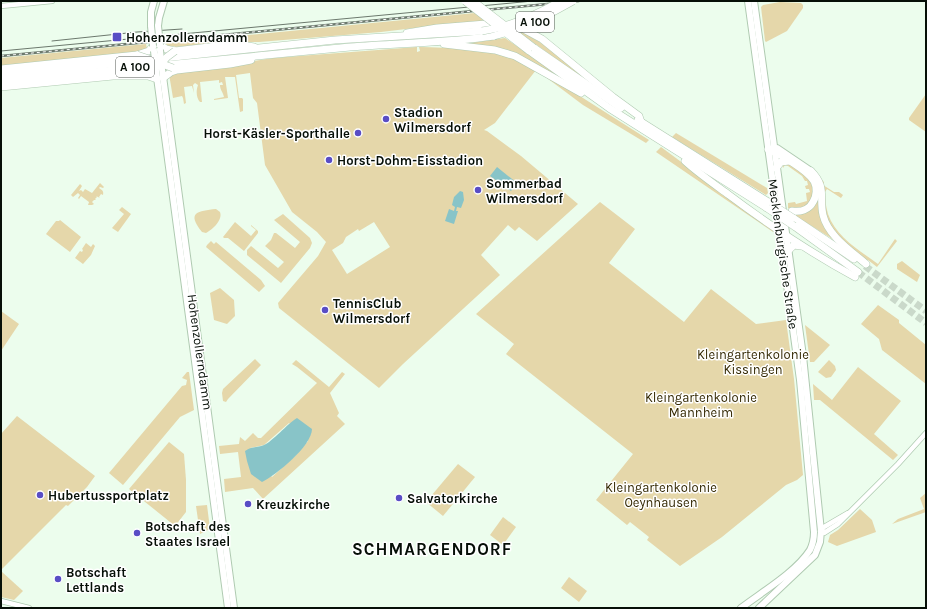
<svg xmlns="http://www.w3.org/2000/svg" width="927" height="609" font-family="Karla,sans-serif">
<rect width="100%" height="100%" fill="#ecfded"/>
<!-- green -->
<g fill="#e5d7aa" fill-rule="evenodd">
<path d="M780 2 801 3 803 5V8L787 31 766 42 765 41 761 7 763 5Z"/>
<path d="M475 13 486 22 423 27 381 32 259 42H237L175 47 174 46 167 47 166 43Z"/>
<path d="M523 32 546 46 598 89 520 33Z"/>
<path d="M505 38 555 73 554 74 524 58 463 44Z"/>
<path d="M146 44 147 49 137 52 1 66V58Z"/>
<path d="M417 47V52L420 51 419 47C450 48 482 48 511 58 520 61 528 66 536 70L495 123 484 130 487 131 521 156 578 204 537 241 519 227 515 231 508 225 481 255 500 275 403 364 379 388 279 308 278 303 318 256 326 242 317 232 292 212 265 165 257 103 253 98 250 73 236 75 239 98H242L243 99V111L240 112 235 77H225L228 98 214 100V99L224 97C223 92 220 90 220 85H223L222 82 219 83V80L200 82 202 102H200C196 98 196 90 198 85L195 83 193 85 194 93 192 86 184 87 186 103 184 104 183 98 182 96 173 98 169 74 273 58ZM374 222 390 247 347 274 332 250 343 243 346 237 358 229 359 231Z"/>
<path d="M539 72 572 91 649 140 646 143 583 105Z"/>
<path d="M926 94V132L909 120V118Z"/>
<path d="M676 133 767 188 768 193 766 195 672 137Z"/>
<path d="M661 147 773 230V232L656 152Z"/>
<path d="M785 162C801 172 810 173 814 193L807 206 792 210 788 208V203L795 202 796 204 807 201 806 193 810 192 809 189H806L805 186 808 185 807 181H805L802 176 788 166 785 165 783 168 782 163Z"/>
<path d="M821 179 824 182 823 185 834 192H839L843 195 841 198 827 189 825 192C825 200 826 207 828 214 836 237 859 250 878 264L895 239 897 241 877 267 868 260 866 261 840 239 827 222Z"/>
<path d="M100 183 104 187 103 188 100 187 99 188C102 190 104 191 103 195L101 194 99 197 100 198 96 196 97 197 95 199 96 200H94L92 202 94 204 92 205H88L89 202 81 196 79 199 78 198 80 195 78 193 73 197 71 195 80 184 82 186 79 191 81 190 83 192 85 189 92 193Z"/>
<path d="M821 195 834 240 794 215Z"/>
<path d="M600 202 635 229 609 263 684 322 711 289 756 324 786 320 794 379 803 475 797 480 786 485 722 537 680 566 647 540 649 537 630 522 627 525 596 500 633 454 506 354 514 344 476 314Z"/>
<path d="M122 207 131 214 118 232 112 228 124 214 119 210Z"/>
<path d="M216 209 220 212C223 220 213 229 206 233L202 232C186 212 198 211 216 209Z"/>
<path d="M283 214 310 238 312 243 310 248 281 283 247 255V250L251 246 278 268 284 262 265 246 271 240 274 233H276L295 248 300 242 274 220Z"/>
<path d="M60 220 81 237 70 252 46 234 56 221H59Z"/>
<path d="M235 222 251 236 256 230 251 226V225L258 231V233L244 251 228 238H224L223 237Z"/>
<path d="M211 241 214 244 216 242 261 280 265 286 259 292 206 247 207 245Z"/>
<path d="M86 243 91 247 93 244 95 246 91 255 83 264 75 258 80 251 82 252 83 250 82 249Z"/>
<path d="M902 261 920 275 917 282 897 269V264Z"/>
<path d="M220 288 234 300 235 316 227 324 214 320 210 293Z"/>
<path d="M878 305 899 320V323L926 345V384L882 350 879 339 861 324Z"/>
<path d="M1 311 19 324 1 351Z"/>
<path d="M805 325 830 345 814 362H810Z"/>
<path d="M255 359 261 365 228 399 226 402 223 401 222 393 223 389Z"/>
<path d="M296 360 329 387 342 372 345 374 330 393 339 413 337 416 345 424 263 499 253 488 225 492 224 479 241 477 238 452 220 454 219 446 239 444 240 437 245 441 253 433 258 438H261L317 383 297 367 292 364ZM289 423 308 441 295 456 272 477 250 448 264 445Z"/>
<path d="M829 360 835 366 836 370 831 377 826 378 818 372Z"/>
<path d="M858 367 901 401 874 434 898 455 893 460 820 400H814L813 384 832 400Z"/>
<path d="M187 372H189L194 410 180 417 123 485 109 473 182 386 186 385 187 380 182 378Z"/>
<path d="M17 416 95 476 87 487 68 506 66 505 1 570V434Z"/>
<path d="M169 442 184 454 186 480V512L175 526 129 489Z"/>
<path d="M458 464 475 477 443 516 426 502Z"/>
<path d="M926 493V512L892 524 898 519 924 509 920 498Z"/>
<path d="M207 505 210 529 200 534 196 506Z"/>
<path d="M860 509 872 520 876 532 837 546 828 542 830 535 838 530Z"/>
<path d="M503 517 516 527 503 545 490 535Z"/>
<path d="M1 571 23 591 14 600 1 597Z"/>
<path d="M569 577 587 591 579 602 561 588Z"/>
</g>
<!-- water -->
<g fill="#88c4c8">
<path d="M497 167 517 183 511 191 490 176Z"/>
<path d="M460 191 463 192 464 200 461 208 457 207 456 211H458L454 224 445 221 449 209 454 211 455 207 452 205 454 197Z"/>
<path d="M297 418 312 429C312 446 276 475 262 482L251 474 247 461 245 451C252 446 257 448 264 445 272 442 287 424 297 418Z"/>
</g>
<g fill="none" stroke-linecap="round" stroke-linejoin="round">
<!-- highway-tunnel -->
<g stroke="#cad9ca" stroke-width="7" stroke-dasharray="7 3.5" stroke-linecap="butt">
<path d="M865 266 926 311"/>
<path d="M858 272 926 323"/>
</g>
<defs>
<g id="minor">
<path d="M1 6 52 1"/>
<path d="M820 531 824 533 838 524 898 464 926 433"/>
<path d="M821 531 824 527 848 513"/>
<path d="M1 601 29 608"/>
</g>
<g id="major">
<path d="M754 1 803 356 821 531 820 542 815 555 759 608"/>
<path d="M151 26V12L154 1"/>
<path d="M158 26 159 18 164 1"/>
<path d="M162 69 234 608"/>
<path d="M156 70 228 608"/>
<path d="M770 149 777 148 811 171"/>
<path d="M741 608C762 592 796 572 810 550 813 544 814 538 814 532L800 380 748 1"/>
</g>
<g id="highway">
<path d="M516 25 542 39 613 97 639 116 641 122"/>
<path d="M407 33 437 28 498 23"/>
<path d="M444 44 495 50 515 56 581 93"/>
<path d="M160 45 166 49 175 51 226 45H242L254 47"/>
<path d="M534 48 621 108"/>
<path d="M528 50 609 108 767 208"/>
<path d="M164 58 335 40 482 31"/>
<path d="M1 69 137 55 149 51 153 46"/>
<path d="M1 75 150 60"/>
<path d="M163 78 171 72 177 70 230 64 251 60"/>
<path d="M1 81C117 70 233 58 350 47 398 43 447 43 494 36"/>
<path d="M1 87 113 76H148L157 79"/>
<path d="M638 120 773 205"/>
<path d="M768 149C780 154 807 170 814 181 817 187 817 196 813 202 809 210 800 212 792 211"/>
<path d="M685 161C698 173 714 184 729 195 769 225 811 253 855 277"/>
<path d="M776 168 781 162 789 161"/>
<path d="M811 171C827 187 819 197 823 215 828 236 851 251 866 264"/>
<path d="M793 218 854 259"/>
<path d="M794 226 858 272"/>
<path d="M788 251 794 245 801 246"/>
</g>
</defs>
<!-- minor casing -->
<use href="#minor" stroke="#afcab1" stroke-width="6"/>
<!-- major casing -->
<use href="#major" stroke="#afcab1" stroke-width="8"/>
<!-- highway casing -->
<use href="#highway" stroke="#afcab1" stroke-width="8"/>
<!-- minor -->
<use href="#minor" stroke="#fff" stroke-width="4.5"/>
<!-- major -->
<use href="#major" stroke="#fff" stroke-width="6"/>
<!-- highway -->
<use href="#highway" stroke="#fff" stroke-width="7"/>
<!-- tram -->
<g stroke="#6c796d" stroke-width="1">
<path d="M52 41 137 32 182 29"/>
<path d="M1 51 533 1"/>
</g>
<defs>
<path id="rail" d="M1 56 579 1"/>
</defs>
<!-- rail casing -->
<use href="#rail" stroke="#6c796d" stroke-width="2.5"/>
<!-- rail -->
<use href="#rail" stroke="#fff" stroke-width="1" stroke-dasharray="3" stroke-linecap="butt"/>
<defs>
<g id="major-bridge">
<path d="M151 26 153 46"/>
<path d="M158 26 160 45"/>
<path d="M160 50 162 69"/>
<path d="M154 51 156 70"/>
</g>
<g id="highway-bridge">
<path d="M465 1 528 50"/>
<path d="M473 1 534 48"/>
<path d="M482 31C510 27 536 15 561 1"/>
<path d="M494 36C523 28 547 16 573 1"/>
<path d="M137 55 149 59 159 66 167 57 175 51"/>
<path d="M157 57 165 65 173 68"/>
<path d="M145 70 155 63 156 60"/>
<path d="M773 205 793 218"/>
<path d="M767 208 794 226"/>
</g>
</defs>
<!-- major-bridge casing -->
<use href="#major-bridge" stroke="#afcab1" stroke-width="8" stroke-linecap="butt"/>
<!-- highway-bridge casing -->
<use href="#highway-bridge" stroke="#afcab1" stroke-width="8" stroke-linecap="butt"/>
<!-- major-bridge -->
<use href="#major-bridge" stroke="#fff" stroke-width="6"/>
<!-- highway-bridge -->
<use href="#highway-bridge" stroke="#fff" stroke-width="7"/>
</g>
<!-- markers -->
<g fill="#594dc5" stroke="#fff" stroke-width="1.5">
<rect x="112" y="32" width="10" height="10" rx="2"/>
<circle cx="386" cy="119" r="4"/>
<circle cx="358" cy="133" r="4"/>
<circle cx="329" cy="160" r="4"/>
<circle cx="478" cy="190" r="4"/>
<circle cx="325" cy="310" r="4"/>
<circle cx="40" cy="495" r="4"/>
<circle cx="399" cy="498" r="4"/>
<circle cx="248" cy="504" r="4"/>
<circle cx="137" cy="533" r="4"/>
<circle cx="58" cy="579" r="4"/>
</g>
<g text-anchor="middle" dominant-baseline="central" stroke-width="3" stroke-linejoin="round" paint-order="stroke">
<!-- shield labels -->
<g fill="#fff" stroke="#515751" stroke-width="1">
<rect x="516" y="12" width="38" height="20" rx="3"/>
<rect x="116" y="57" width="38" height="20" rx="3"/>
</g>
<g font-size="12" font-weight="bold" fill="#060f07">
<text x="535" y="22">A 100</text>
<text x="135" y="67">A 100</text>
</g>
<!-- poi labels -->
<g font-size="13" font-weight="bold" fill="#060f07" stroke="#fff" text-anchor="start">
<text x="126" y="37">Hohenzollerndamm</text>
<text x="394" y="112">Stadion<tspan x="394" dy="15">Wilmersdorf</tspan></text>
<text x="350" y="133" text-anchor="end">Horst-Käsler-Sporthalle</text>
<text x="337" y="160">Horst-Dohm-Eisstadion</text>
<text x="486" y="183">Sommerbad<tspan x="486" dy="15">Wilmersdorf</tspan></text>
<text x="333" y="303">TennisClub<tspan x="333" dy="15">Wilmersdorf</tspan></text>
<text x="48" y="495">Hubertussportplatz</text>
<text x="407" y="498">Salvatorkirche</text>
<text x="256" y="504">Kreuzkirche</text>
<text x="145" y="526">Botschaft des<tspan x="145" dy="15">Staates Israel</tspan></text>
<text x="66" y="572">Botschaft<tspan x="66" dy="15">Lettlands</tspan></text>
</g>
<!-- street labels -->
<g font-size="13" fill="#060f07" stroke="#fff">
<text transform="translate(783 254) rotate(82)">Mecklenburgische Straße</text>
<text transform="translate(200 352) rotate(82)">Hohenzollerndamm</text>
</g>
<!-- park labels -->
<g font-size="13" fill="#342903" stroke="#fff">
<text x="753" y="354">Kleingartenkolonie<tspan x="753" dy="15">Kissingen</tspan></text>
<text x="701" y="397">Kleingartenkolonie<tspan x="701" dy="15">Mannheim</tspan></text>
<text x="661" y="487">Kleingartenkolonie<tspan x="661" dy="15">Oeynhausen</tspan></text>
</g>
<!-- district labels -->
<g font-size="17" font-weight="bold" letter-spacing="1" fill="#060f07" stroke="#fff">
<text x="432" y="549">SCHMARGENDORF</text>
</g>
</g>
<!-- border -->
<rect width="927" height="609" fill="none" stroke="#060f07" stroke-width="4"/>
</svg>
